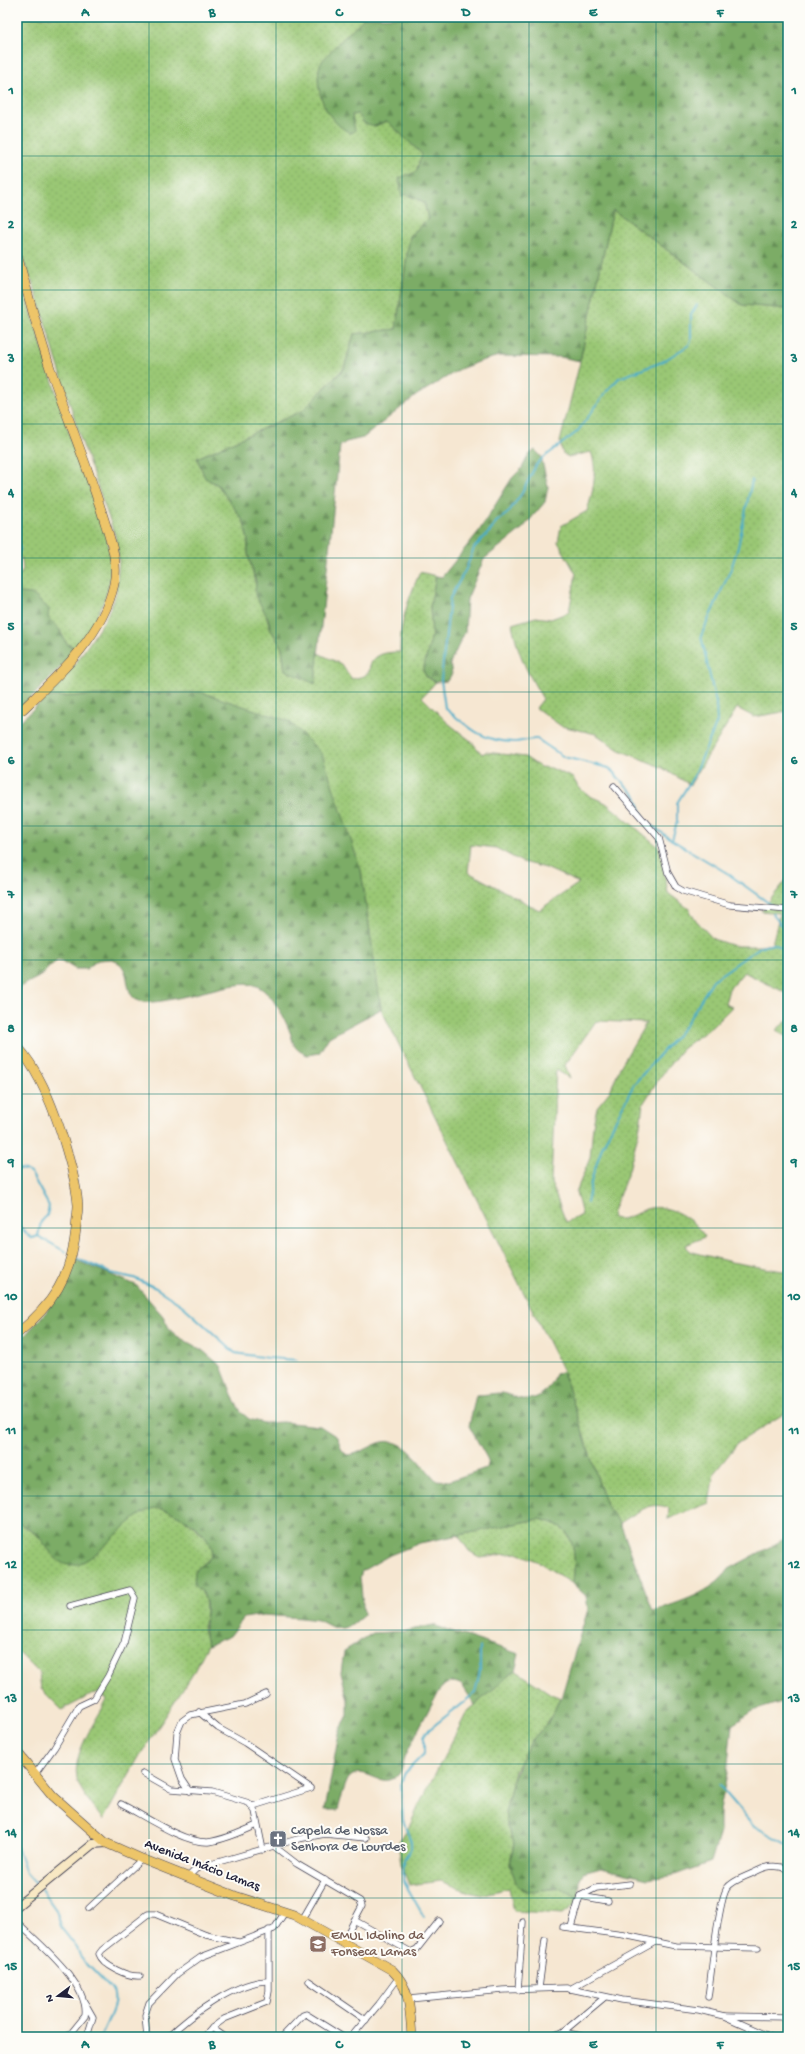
<svg xmlns="http://www.w3.org/2000/svg" width="805" height="2054" font-family="'Gochi Hand',sans-serif">
<defs>
<pattern id="grass-dots" width="8" height="8" patternUnits="userSpaceOnUse"><rect width="8" height="8" fill="#9ac775"/><path d="M2 2h.1M6 6h.1" fill="none" stroke="#84ab66" stroke-width="1.8" stroke-linecap="round"/></pattern>
<pattern id="forest-firs" width="22" height="20" patternUnits="userSpaceOnUse"><rect width="22" height="20" fill="#7bac66"/><path d="M5 1l3.5 6h-7zM16 11l3.5 6h-7z" fill="#648c55"/></pattern>
</defs>
<rect width="100%" height="100%" fill="#fdfcf7"/>
<filter id="ink" filterUnits="userSpaceOnUse"><feTurbulence type="fractalNoise" baseFrequency=".025" numOctaves="2"/><feDisplacementMap in="SourceGraphic" scale="8" xChannelSelector="R" yChannelSelector="G"/><feConvolveMatrix kernelMatrix="1 2 1 2 8 2 1 2 1" color-interpolation-filters="sRGB"/></filter>
<filter id="wash" filterUnits="userSpaceOnUse"><feTurbulence type="fractalNoise" baseFrequency=".012" numOctaves="4" result="noise"/><feDisplacementMap in="SourceGraphic" scale="16" xChannelSelector="R" yChannelSelector="G"/><feGaussianBlur stdDeviation="0.9" result="paint"/><feColorMatrix in="noise" values="0 0 0 0 0 0 0 0 0 0 0 0 0 0 0 0 0 1.4 0 .05"/><feComposite in="paint" operator="in"/></filter>
<g filter="url(#wash)">
<rect width="100%" height="100%" fill="#f6e7d2"/>
<!-- grass -->
<g fill="url(#grass-dots)" stroke="#5e7458" fill-rule="evenodd">
<path d="M17 17H365L320 64 352 121V115L358 114 375 126 387 121 422 154 416 172 402 197 405 194 424 202 428 219 410 236 396 329 354 334 344 368 302 411 197 458 208 479 218 485 244 522 248 541V554L256 585 271 630 282 648 285 670 315 683 318 653 341 664 352 679 364 676 369 672C370 654 385 652 400 652 399 624 409 597 420 572L436 576 430 607 432 635 426 677 436 682 422 697 448 723 471 741 482 754 486 752 525 757 540 767 551 768 573 778 579 788 590 796 606 803 660 848 668 893 689 909 694 918 713 939 734 946H761L772 944 780 913 761 911 788 878V994L744 972 729 989 725 1004 732 1007 713 1026 682 1049 658 1080 643 1104 640 1126 629 1170 612 1214 613 1218C625 1222 636 1213 646 1209 668 1202 694 1219 705 1237L686 1245 689 1251 731 1262 788 1272V1411L738 1443 714 1473 709 1503 668 1519 669 1508C650 1500 637 1513 620 1523L606 1505 563 1371 381 1009 361 870 90 697H46L76 663 106 618 116 594 119 560 115 535 81 440 34 286 17 248ZM471 845 496 848 522 862 546 868 579 883 539 910 468 872ZM596 1021 646 1023 620 1067 610 1091 597 1107 593 1125 590 1158 576 1192 582 1215 566 1222 551 1183 556 1070 570 1078 565 1065Z"/>
<path d="M613 210 742 305 788 309V711L754 717 737 708 690 785 661 767 619 750 596 734 561 726 536 708 543 699C526 670 519 657 512 624L536 617 551 619 569 612 576 574 558 542 561 526 587 511C593 492 598 471 591 452L569 457 563 454 560 442 579 366Z"/>
<path d="M17 266C36 325 53 384 72 442 84 479 112 531 111 569 110 599 93 624 76 648L66 643 59 629 20 593 17 579 23 570 22 560 17 553Z"/>
<path d="M788 1020V1037L776 1030Z"/>
<path d="M153 1508C174 1509 188 1521 203 1535 208 1540 214 1545 212 1553 211 1560 200 1566 195 1571L200 1589 205 1598 206 1611 203 1630 208 1645 191 1677 139 1757 103 1820C95 1809 86 1799 80 1787 66 1761 95 1723 107 1700L97 1692 62 1710 41 1689 39 1673 17 1651V1522L37 1535 60 1562 93 1556 127 1524 140 1514Z"/>
<path d="M539 1519C577 1525 576 1553 573 1584L537 1561 517 1553 479 1557 469 1551 458 1535Z"/>
<path d="M515 1670 551 1694 561 1698 547 1724 532 1740 515 1770 505 1813 508 1829 514 1842 510 1864 525 1891C550 1893 559 1877 579 1902L563 1914 514 1911 509 1888 481 1895 469 1892 441 1881 409 1885 401 1864 398 1843 410 1825 419 1805 467 1712Z"/>
</g>
<!-- forest -->
<g fill="url(#forest-firs)" stroke="#4e6750">
<path d="M365 17H788V309L742 305 613 210 580 361 560 357 499 356 481 361 460 369 417 395 363 438 346 442 340 446 315 684 285 670 282 648 271 630 268 618 255 595 256 582 248 554V541L244 522 218 485 205 478 197 458 302 411 344 369 354 334 396 329 410 236 428 219 424 202 405 194 402 197 399 178 416 172 422 154 387 121 375 126 364 123 358 114 352 115 355 131 351 133C327 123 313 90 320 65 323 57 357 25 365 17Z"/>
<path d="M535 450 541 456 548 487 545 502 522 529 484 559 467 599 465 632 450 663 452 674 447 681 436 682 426 676 423 670 432 635 430 607 436 576 442 577 479 531 512 478 522 468 528 456Z"/>
<path d="M17 585 20 593 32 594 49 609 48 618 59 629 66 643 76 648 67 661 17 712Z"/>
<path d="M200 692 289 721 322 754 361 870 381 1009 329 1037 319 1053 307 1055C304 1053 300 1052 297 1049 293 1046 292 1037 290 1032 284 1017 273 994 257 986 235 976 154 1013 135 999 125 991 130 976 122 966 120 963 115 961 112 959L98 960 86 969H75L60 960C50 963 46 973 37 978 29 982 24 984 17 990V724L46 697Z"/>
<path d="M73 1259 136 1285 163 1316 170 1330 177 1336 202 1350 221 1366 235 1402 242 1413 249 1419 264 1423 282 1422 320 1426 337 1437 342 1450 347 1455C360 1454 368 1447 379 1443 404 1434 421 1465 436 1480L449 1481 486 1468 488 1460 469 1426 476 1395C485 1395 494 1393 502 1393 507 1393 512 1397 517 1398 537 1403 548 1392 555 1374L563 1371 606 1505 620 1523 653 1611C679 1602 713 1593 729 1569L788 1537V1700L753 1711 732 1725 727 1773 720 1811V1832L711 1862 675 1875 648 1879 601 1868 583 1873 580 1879 579 1902 573 1894 556 1887 535 1892 525 1891 517 1886 510 1864 514 1843 508 1829 505 1813 512 1783 520 1761 532 1740 547 1724 561 1698 588 1609 586 1596 573 1584C576 1553 577 1525 539 1519L420 1543 390 1555 362 1571 360 1577 364 1615 352 1625 343 1628H334L318 1620 301 1618 263 1615 244 1618 230 1636 208 1645C199 1627 212 1609 203 1593 201 1589 197 1589 194 1585L195 1571C200 1566 211 1560 212 1553 216 1536 168 1503 151 1509 123 1519 96 1566 70 1565 54 1565 46 1542 35 1533 29 1529 23 1526 17 1522V1344L47 1311Z"/>
<path d="M433 1625 519 1654 515 1670 475 1705 462 1685C451 1679 445 1683 438 1692 427 1713 415 1735 405 1757 403 1762 403 1770 399 1774 382 1793 365 1762 349 1778 345 1783 340 1803 338 1810H325L339 1733 348 1715V1700L341 1673 344 1651 373 1633 406 1631Z"/>
</g>
<g fill="none" stroke-linecap="round" stroke-linejoin="round">
<!-- stream -->
<g stroke="#49adc9" stroke-width="2">
<path d="M17 540 20 549 17 556"/>
<path d="M17 595 19 603 17 619"/>
<path d="M643 816 636 796 609 768 564 757 537 739C529 738 521 742 513 742 481 741 468 727 445 708L441 680 450 598 466 569 474 548 492 529 496 522 508 513 522 493 536 465 543 458 577 432 607 391 619 378 662 362 689 345 691 340V315L697 305"/>
<path d="M651 825 672 840 727 873 770 904"/>
<path d="M672 840 677 822V803L695 774 717 722 716 703 701 636 731 569 738 547 752 480"/>
<path d="M772 913 781 925 788 930"/>
<path d="M17 1169 26 1170 31 1173 49 1206 47 1215 41 1222 38 1236"/>
<path d="M587 1203 592 1178 602 1147 634 1084 685 1026 713 980 760 947 774 944 788 951"/>
<path d="M17 1223 30 1237 33 1238 38 1236"/>
<path d="M38 1236 66 1252"/>
<path d="M76 1258 111 1273 134 1278 156 1288 183 1306 235 1353 268 1358 297 1360"/>
<path d="M719 1785 754 1826 788 1845"/>
<path d="M17 1847 26 1873 38 1886"/>
<path d="M41 1889 56 1910 62 1929 77 1948 81 1958 113 1991C119 2006 105 2023 101 2037"/>
<path d="M424 1917 403 1880 404 1859 411 1849V1842L403 1820 401 1782 405 1773 424 1754V1737L426 1732 475 1693 480 1671V1646"/>
</g>
</g>
</g>
<g filter="url(#ink)">
<g fill="none" stroke-linecap="round" stroke-linejoin="round">
<defs>
<g id="minor">
<path d="M614 786 659 838 668 873 676 887 683 891 730 905 788 910"/>
<path d="M199 1712 218 1728 245 1743 311 1788 253 1806"/>
<path d="M143 1773 171 1789 212 1792 249 1803 255 1811 263 1850"/>
<path d="M35 1774 54 1748 79 1706 94 1699 108 1676 124 1643 135 1598 130 1590 70 1606"/>
<path d="M190 1791 182 1779 175 1759 177 1733 182 1721 190 1715 245 1704 266 1694"/>
<path d="M121 1804C143 1815 183 1843 208 1842 224 1840 242 1832 257 1825"/>
<path d="M275 1847 297 1864 360 1901 362 1906 343 1942"/>
<path d="M188 1877 196 1869 201 1867 298 1839 325 1834 366 1838"/>
<path d="M580 1896 608 1901"/>
<path d="M89 1908 142 1859"/>
<path d="M302 1920 325 1880"/>
<path d="M354 1920 411 1952 417 1949 439 1921"/>
<path d="M17 1922C37 1942 90 1984 85 2016L68 2037"/>
<path d="M563 1927 624 1935 676 1946 758 1948"/>
<path d="M571 1927 580 1896 596 1888 630 1884"/>
<path d="M140 1976C128 1977 103 1966 99 1954L102 1950 148 1914H155L206 1935 238 1942"/>
<path d="M309 1981 366 2020"/>
<path d="M539 1988 545 1940"/>
<path d="M570 1989 655 1942"/>
<path d="M518 1990 523 1922"/>
<path d="M708 1997C711 1977 718 1901 727 1888 733 1880 745 1877 753 1873 766 1866 774 1864 788 1869"/>
<path d="M409 1999 503 1990 566 1988 622 2000 699 2010 724 2016 771 2037"/>
<path d="M85 2003 93 2017 87 2037"/>
<path d="M725 2016 788 2017"/>
<path d="M212 2028 225 2037"/>
<path d="M563 2032 586 2037"/>
<path d="M147 2037 145 2015 149 2003 177 1974 201 1957 274 1929 285 1912"/>
<path d="M168 2037C190 2015 237 1981 268 1981"/>
<path d="M204 2037 212 2028 224 2019 267 2002 269 1991V1930"/>
<path d="M282 2037 303 2015 306 2014 343 2037"/>
<path d="M351 2037 379 2004 399 1977"/>
<path d="M549 2037 563 2032 605 1997"/>
</g>
<path id="secondary" d="M17 1906 93 1844 106 1843"/>
<g id="primary">
<path d="M17 255C28 294 38 333 51 371 68 419 87 465 102 513 109 536 119 560 114 584 103 635 60 674 23 709L17 712"/>
<path d="M17 1046C38 1069 51 1102 61 1132 68 1155 76 1180 78 1205 78 1213 76 1222 76 1229 71 1277 53 1304 17 1334"/>
<path d="M17 1752 53 1796 106 1843 142 1859 235 1896 294 1915 392 1970C411 1988 410 2012 412 2037"/>
</g>
</defs>
<!-- minor casing -->
<use href="#minor" stroke="#424052" stroke-width="7"/>
<!-- secondary casing -->
<use href="#secondary" stroke="#424052" stroke-width="10"/>
<!-- primary casing -->
<use href="#primary" stroke="#424052" stroke-width="10"/>
<!-- minor -->
<use href="#minor" stroke="#fff" stroke-width="5.5"/>
<!-- secondary -->
<use href="#secondary" stroke="#f8e8c3" stroke-width="8"/>
<!-- primary -->
<use href="#primary" stroke="#edc569" stroke-width="9"/>
</g>
</g>
<!-- grid -->
<path fill="none" stroke="#0f766e" stroke-width="1" stroke-opacity="0.55" d="M149 17V2037M276 17V2037M402 17V2037M529 17V2037M656 17V2037M17 156H788M17 290H788M17 424H788M17 558H788M17 692H788M17 826H788M17 960H788M17 1094H788M17 1228H788M17 1362H788M17 1496H788M17 1630H788M17 1764H788M17 1898H788"/>
<!-- icons -->
<defs>
<symbol id="church-square" viewBox="-11 -11 22 22"><rect x="-9" y="-9" width="18" height="18" rx="4" fill="#6b7280" stroke="#fdfcf7"/><path d="M-1.2-6h2.4v3.5h3.3v2.4h-3.3V6h-2.4V-.1h-3.3v-2.4h3.3Z" fill="#fff"/></symbol>
<symbol id="school-square" viewBox="-11 -11 22 22"><rect x="-9" y="-9" width="18" height="18" rx="4" fill="#8d6e63" stroke="#fdfcf7"/><path d="M0-5L7-2L0 1L-7-2ZM-4 1L0 2.5L4 1V4Q0 6-4 4Z" fill="#fff"/></symbol>
</defs>
<g fill-rule="evenodd">
<use href="#church-square" x="268" y="1829" width="20" height="20"/>
<use href="#school-square" x="308" y="1934" width="20" height="20"/>
</g>
<g text-anchor="middle" dominant-baseline="central" stroke-width="4" stroke-linejoin="round" paint-order="stroke">
<!-- worship labels -->
<g font-size="14" fill="#5b616d" stroke="#fdfcf7" text-anchor="start">
<text x="291" y="1831">Capela de Nossa<tspan x="291" dy="16">Senhora de Lourdes</tspan></text>
</g>
<!-- street labels -->
<g font-size="14" fill="#22223b" stroke="#fdfcf7">
<text transform="translate(202 1866) rotate(21)">Avenida Inácio Lamas</text>
</g>
<!-- education labels -->
<g font-size="14" fill="#785e54" stroke="#fdfcf7" text-anchor="start">
<text x="331" y="1936">EMUL Idolino da<tspan x="331" dy="16">Fonseca Lamas</tspan></text>
</g>
</g>
<!-- margin -->
<rect width="805" height="2054" fill="none" stroke="#fdfcf7" stroke-width="44"/>
<!-- north arrow -->
<g transform="translate(58 1996) rotate(254)" stroke="#fdfcf7" stroke-width="3" paint-order="stroke">
<path d="M0-3L7 15L0 10L-7 15Z" fill="#22223b"/>
<text y="-6" font-size="11" font-weight="bold" text-anchor="middle" fill="#22223b">N</text>
</g>
<rect x="22" y="22" width="761" height="2010" fill="none" stroke="#0f766e" stroke-width="1.5"/>
<g font-size="13" text-anchor="middle" font-weight="bold" fill="#0f766e">
<text x="85" y="16">A</text>
<text x="212" y="16">B</text>
<text x="339" y="16">C</text>
<text x="466" y="16">D</text>
<text x="593" y="16">E</text>
<text x="720" y="16">F</text>
<text x="11" y="94">1</text>
<text x="794" y="94">1</text>
<text x="11" y="228">2</text>
<text x="794" y="228">2</text>
<text x="11" y="362">3</text>
<text x="794" y="362">3</text>
<text x="11" y="496">4</text>
<text x="794" y="496">4</text>
<text x="11" y="630">5</text>
<text x="794" y="630">5</text>
<text x="11" y="764">6</text>
<text x="794" y="764">6</text>
<text x="11" y="898">7</text>
<text x="794" y="898">7</text>
<text x="11" y="1032">8</text>
<text x="794" y="1032">8</text>
<text x="11" y="1166">9</text>
<text x="794" y="1166">9</text>
<text x="11" y="1300">10</text>
<text x="794" y="1300">10</text>
<text x="11" y="1434">11</text>
<text x="794" y="1434">11</text>
<text x="11" y="1568">12</text>
<text x="794" y="1568">12</text>
<text x="11" y="1702">13</text>
<text x="794" y="1702">13</text>
<text x="11" y="1836">14</text>
<text x="794" y="1836">14</text>
<text x="11" y="1970">15</text>
<text x="794" y="1970">15</text>
<text x="85" y="2048">A</text>
<text x="212" y="2048">B</text>
<text x="339" y="2048">C</text>
<text x="466" y="2048">D</text>
<text x="593" y="2048">E</text>
<text x="720" y="2048">F</text>
</g>
</svg>
